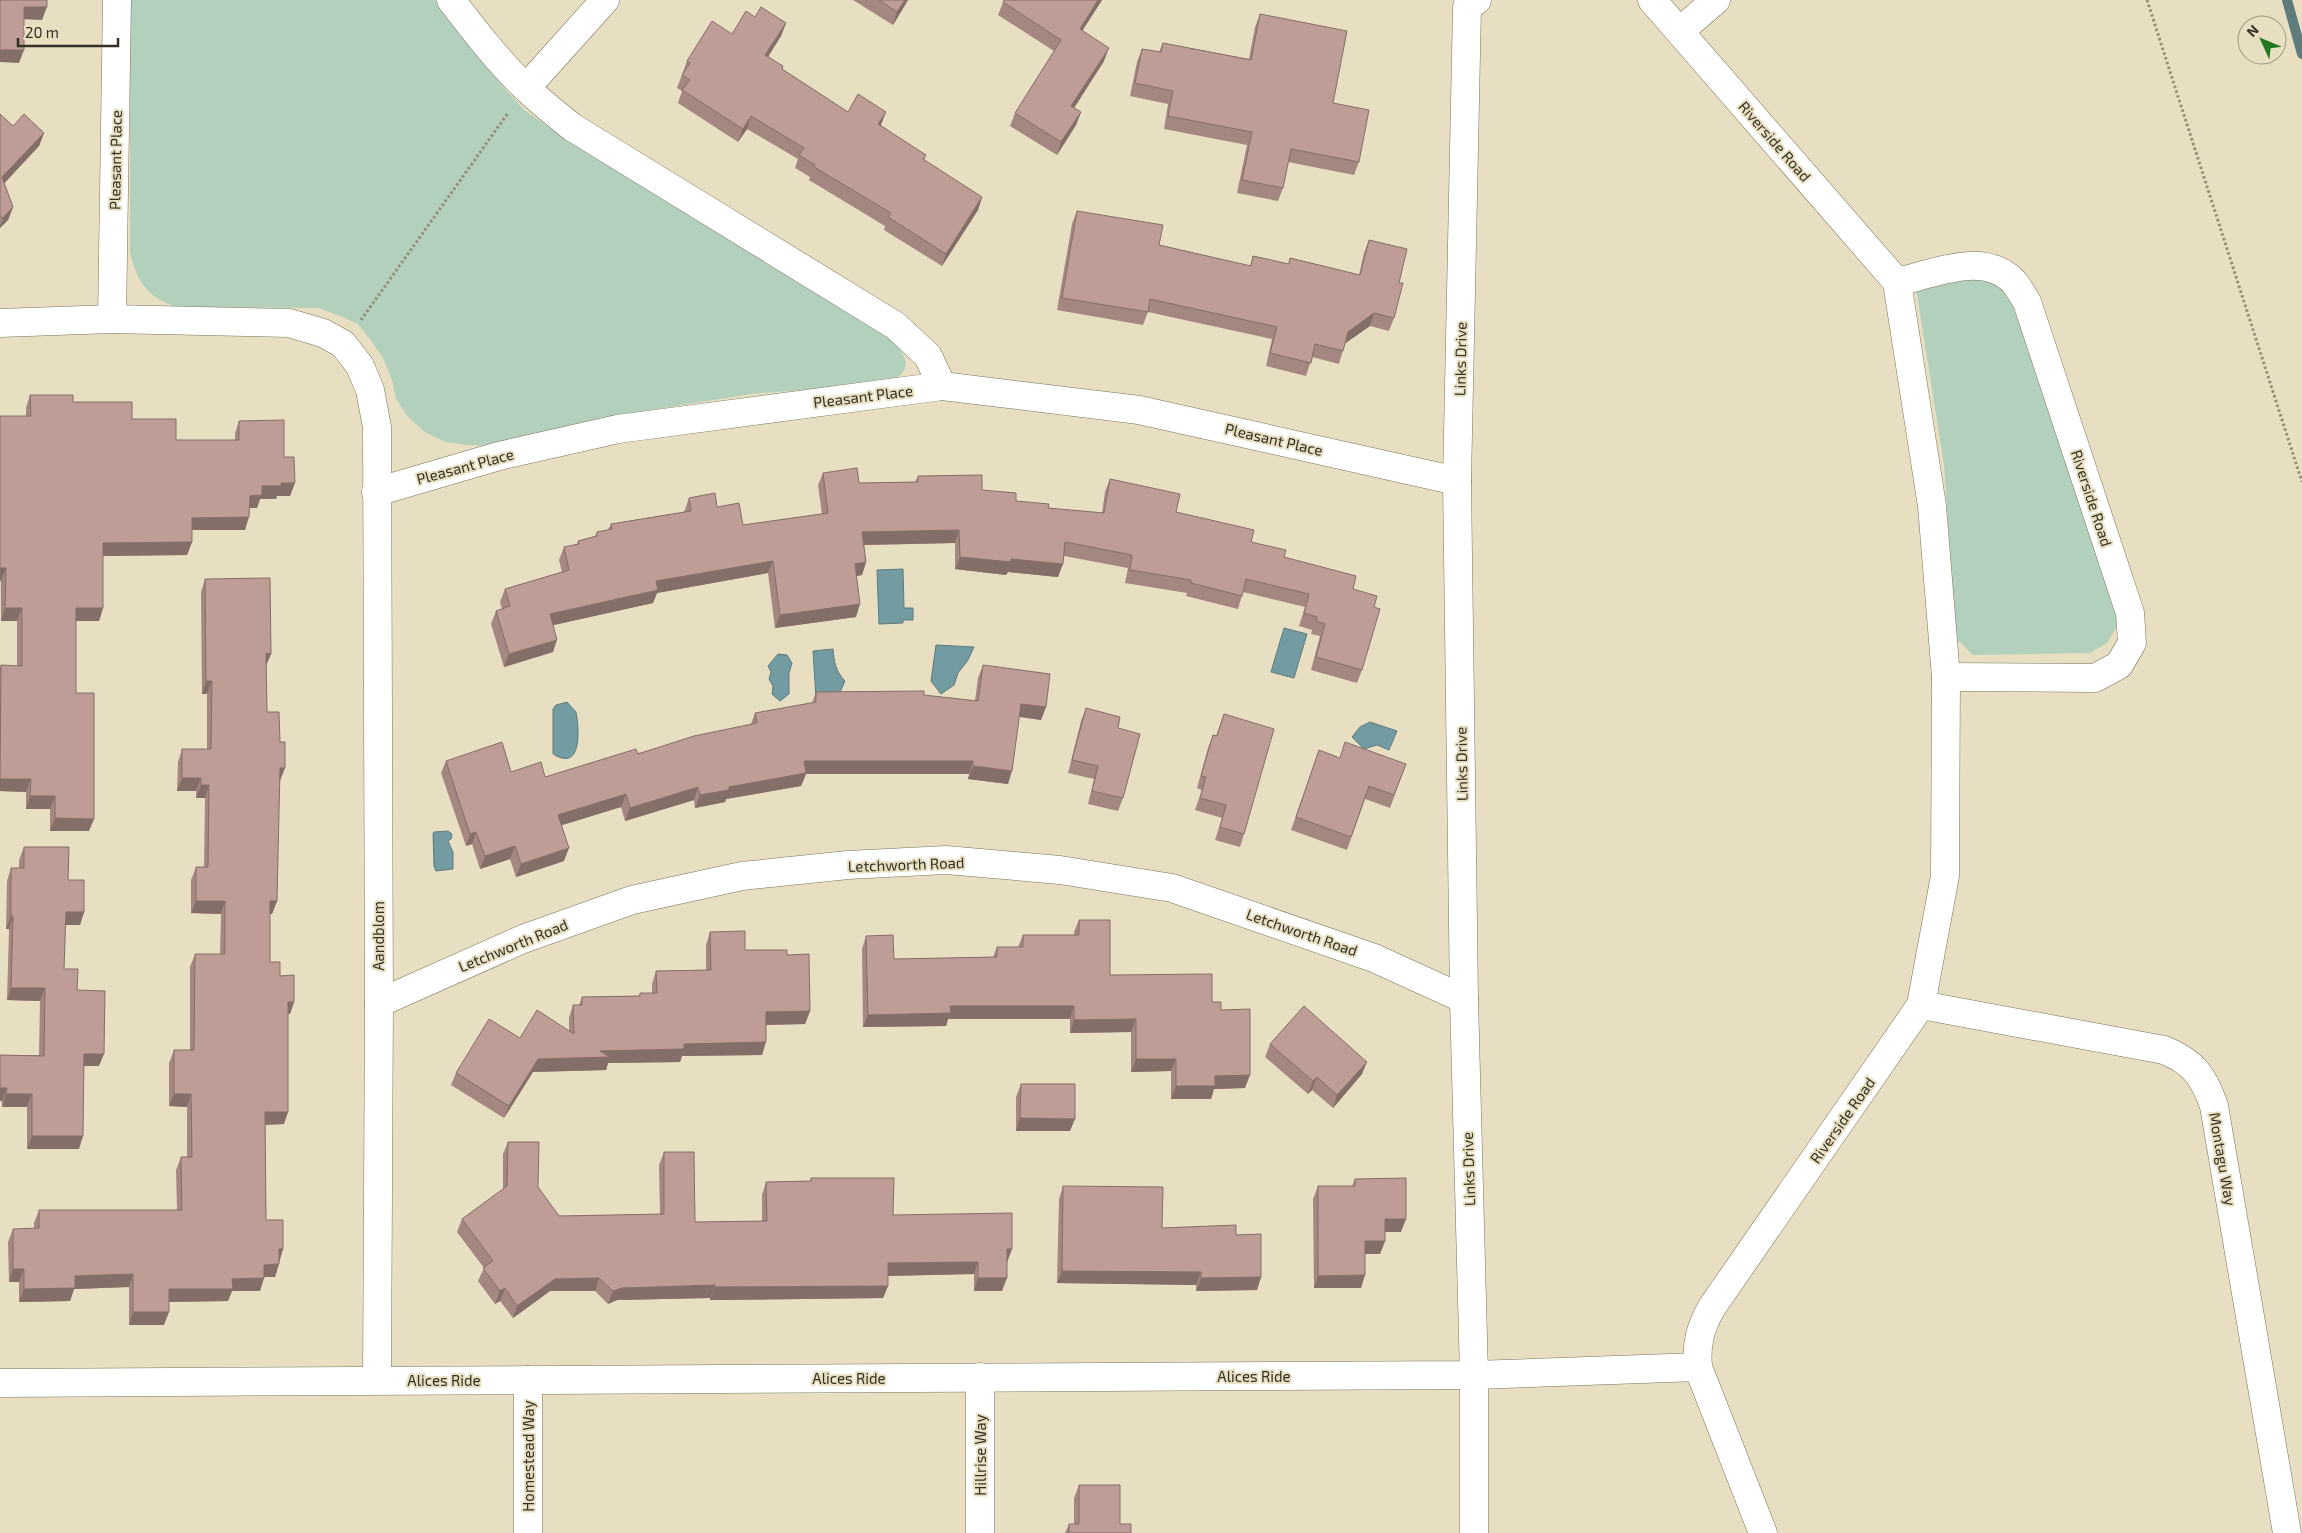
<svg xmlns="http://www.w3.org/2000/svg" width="2302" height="1533" font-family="'Exo 2',sans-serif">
<rect width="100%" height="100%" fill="#e8dfc2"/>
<!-- green -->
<g fill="#b2d0bc">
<path d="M130 0H435L499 82 524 110 563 137 892 340C908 359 913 368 890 383L752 394 688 404 622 415 490 446 467 445 445 442 425 432 408 417 396 399 392 380 383 358 370 339 358 324 340 316 319 308 176 307C146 296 137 282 130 252Z"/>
<path d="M1929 273 2007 279 2121 611 2116 628 2107 643 2090 653 1973 655 1956 638 1944 465 1916 288Z"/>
</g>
<!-- water -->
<g fill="#729ba2" stroke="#5f7b7c">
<path d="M903 569 904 608H913V620H903V623L879 624 877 570Z"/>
<path d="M1284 628 1307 634 1294 678 1271 672Z"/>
<path d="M936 645 974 647 968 660 958 673 954 685 941 694 931 681Z"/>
<path d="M833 649C834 662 836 672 845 681L838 697 816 698 813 651Z"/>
<path d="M778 654 787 655 792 663 789 673V694L780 701 772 694 773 686 769 679 771 672 768 666Z"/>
<path d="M567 702 576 712C579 727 583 773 553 754V709L556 705Z"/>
<path d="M1370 722 1397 731 1389 750 1377 745 1364 749 1352 737 1360 727Z"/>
<path d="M448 831 452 834 451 839 448 841 453 852V869L436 871 434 866 433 834 434 832Z"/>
</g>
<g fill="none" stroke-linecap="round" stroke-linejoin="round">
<!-- stream -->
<path stroke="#5f7b7c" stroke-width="10" d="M2287 0 2302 54"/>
<defs>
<g id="minor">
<path d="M451 0C474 30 497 60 524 86 539 101 556 114 572 127L896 326 928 356 942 386"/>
<path d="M1652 0 1897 282 1932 506 1946 677 1945 876 1921 1005 1712 1307C1700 1328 1696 1344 1698 1367L1763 1533"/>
<path d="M1680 31 1716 0"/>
<path d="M526 88 605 0"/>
<path d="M1897 282C1933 274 1984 250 2014 282 2019 288 2023 296 2027 302L2130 613 2132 643 2119 665 2095 678 1946 677"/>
<path d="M112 319 117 0"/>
<path d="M0 323 112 319 289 323 323 333 343 344 360 366 370 390 377 427 379 1003 377 1380"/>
<path d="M376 492 499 456 618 429 942 386 1139 410 1457 481"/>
<path d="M379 1003 523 939 632 900 742 876 848 865 946 860 1060 870 1172 888 1374 958 1464 999"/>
<path d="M1921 1005 2164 1050C2194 1062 2204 1077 2214 1106L2287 1533"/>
<path d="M980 1377V1533"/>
<path d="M528 1380V1533"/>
<path d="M0 1383 1474 1375 1698 1367"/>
<path d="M1474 1533V1375L1464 999 1457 481 1467 7 1477 0"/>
</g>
</defs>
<!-- minor casing -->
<use href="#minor" stroke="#7a7258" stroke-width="29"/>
<!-- path -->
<g stroke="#948e79" stroke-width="3" stroke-dasharray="2.5 2.5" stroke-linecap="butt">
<path d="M2147 0 2302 482"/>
<path d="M361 320 508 113"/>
</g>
<!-- minor -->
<use href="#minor" stroke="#fff" stroke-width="28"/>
</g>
<!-- wall -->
<g fill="#a38780">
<path d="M853 0H908L893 25Z"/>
<path d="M1004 0H1102L1082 31 1104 61 1074 108 1081 112 1076 125 1057 155 1010 126 1015 113 1054 51 998 15Z"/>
<path d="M1260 14 1333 103 1359 162 1354 175 1288 162 1283 188 1278 201 1237 193 1247 145 1164 129 1168 104 1130 96 1137 62 1142 49 1159 52 1163 43 1249 59 1255 27Z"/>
<path d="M755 17 786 23 781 36 768 56 782 69 848 112 880 125 926 155 924 160 982 197 978 210 942 266 884 230 885 226 809 180 810 177 795 168 798 159 747 129 738 142 678 103 682 91 677 88 687 61 732 34Z"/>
<path d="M0 114 13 126 44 133 39 146 4 183 13 207 8 220 0 228Z"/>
<path d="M1077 211 1159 245 1250 266 1253 256 1288 264 1290 258 1359 275 1364 253 1369 240 1399 283 1394 318 1389 331 1370 326 1345 343 1339 364 1312 357 1306 376 1266 366 1272 339 1148 312 1143 325 1057 310 1072 224Z"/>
<path d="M30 395 73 402 132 419 176 440H235V433L239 421 284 457 290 496H277L276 499H260L257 508H249L245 530H192V542L187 555 103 556V608L99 621H76V693L89 831H50V809H26V792L0 791V667L1 665 17 666V621H1L0 416H26V408Z"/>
<path d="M823 473 859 483 915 482 918 476 982 490 1016 501 1048 508 1102 513 1105 492 1110 479 1176 512 1251 542 1284 557 1353 589 1374 607 1362 670 1357 683 1311 670 1320 636 1311 634 1312 630 1299 626 1305 607 1243 592 1238 609 1186 596 1187 593 1125 583 1128 568 1064 556 1058 577 1008 572 1006 575 955 569V543L864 545 866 562 862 575 857 576 856 617 775 628 768 573 657 593 653 603 553 625V652L504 667 491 624 496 611 502 609 500 602 505 589 562 572 559 560 564 547 577 544 578 541 595 536 597 532 608 530 611 524 684 512 689 498 717 507 743 525 822 514 818 485Z"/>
<path d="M205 579 271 654 266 665 267 712 280 781H279L277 901 272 914H270V962L280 976 294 1002 290 1014H288L284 1124 265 1125 266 1220 283 1249 275 1277H264L260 1291H232L228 1301 169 1302 164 1325H129V1287L74 1289 70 1301 19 1302V1282H9L8 1242 13 1229H34V1223L39 1210H177L176 1170 181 1157H187V1107L169 1106V1063L174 1050H190V967L195 954H220L221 914 191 913V880L196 867H204L205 798H196V791H177L178 762 182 749H207V694H202L201 592Z"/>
<path d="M983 665 1046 707 1041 720 1019 717 1008 784 968 779 969 774H806L801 786 726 799 725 802 695 808 694 800 625 821 621 807 561 825 564 861 516 877 510 859 480 869 472 844 466 846 441 773 446 761 545 777 751 724 755 713 812 703 816 692 924 695 975 701 978 678Z"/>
<path d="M1086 708 1123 798 1118 811 1088 804 1094 779 1068 773 1081 721Z"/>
<path d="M1224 714 1244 834 1240 847 1215 840 1222 818 1195 810 1202 790 1197 788 1208 748 1213 735 1216 736Z"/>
<path d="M1319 750 1340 758 1406 764 1390 808 1365 799 1347 850 1291 830Z"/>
<path d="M24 847 68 880 84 912 80 925H65L64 969 77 990 99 1066H84L79 1149H27V1107H2L0 1055H39L40 1001 7 1000 9 929H6L7 881 11 868H19V860Z"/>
<path d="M1079 920 1110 975 1212 1002 1221 1010 1245 1088 1214 1089 1211 1099H1171V1071L1131 1072V1032L1070 1033V1019H948L946 1026 863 1027 862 949 866 936 894 959 993 957 997 947H1018L1023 935H1074V932Z"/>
<path d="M710 932 745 950 787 955 810 1011 805 1024 766 1025 762 1055 682 1056 680 1062 608 1063 606 1070 533 1072 504 1118 451 1085 456 1073 520 1038 569 1031V1018L573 1005H579L582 997 639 996 640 993H652V984L656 971 706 970V945Z"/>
<path d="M1270 1044 1362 1074 1333 1108 1312 1090 1308 1094 1265 1057Z"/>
<path d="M1021 1084 1070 1131H1016V1097Z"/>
<path d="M508 1142 538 1187 559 1216 660 1214 659 1165 664 1152 695 1222 762 1221V1195L766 1182 810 1181 811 1178 893 1215 1012 1249 1007 1262 1002 1291H974V1274L888 1276V1286L883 1298 710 1300V1298L617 1300 608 1304 595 1291H550L513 1318 500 1301 495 1304 478 1281 484 1268 457 1232 462 1219 503 1189V1154Z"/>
<path d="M1355 1179 1401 1232H1385V1241L1380 1254H1365L1361 1288H1314L1313 1199 1318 1186H1352Z"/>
<path d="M1063 1186 1162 1228 1236 1235 1261 1277 1257 1290 1196 1291V1285L1057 1283 1059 1199Z"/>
<path d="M1079 1485 1120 1524 1131 1533H1065L1069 1524H1074V1498Z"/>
</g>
<!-- shaded-wall -->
<g fill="#846e68">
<path d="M905 0H908L893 25 897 12Z"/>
<path d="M1098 0H1102L1075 42 1080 29Z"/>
<path d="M24 7H47L42 20 19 19Z"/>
<path d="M786 23 781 36 761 68 765 55Z"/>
<path d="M1109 48 1104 61 1067 119 1071 106Z"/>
<path d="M0 50H24L19 63 0 62Z"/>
<path d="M886 112 881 125 873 137 878 124Z"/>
<path d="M1081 112 1076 125 1057 155 1061 142Z"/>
<path d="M751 116 747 129 738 142 743 129Z"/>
<path d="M44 133 39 146 0 188 2 177Z"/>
<path d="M982 197 978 210 942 266 946 254Z"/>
<path d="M13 207 8 220 0 228V226L3 218Z"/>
<path d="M1374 313 1370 326 1343 345 1348 332Z"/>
<path d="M281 483H295L290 496H277L276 499H260L257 508H245L250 496 262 486Z"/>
<path d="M249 517 245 530H187L192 518Z"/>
<path d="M959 530 955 543 858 545 862 532Z"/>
<path d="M192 542 187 555 99 556 103 543Z"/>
<path d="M960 557 1011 559 1063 564 1058 577 1008 572 1006 575 955 569Z"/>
<path d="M773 561 768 573 657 593 653 603 545 627 550 614 656 581Z"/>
<path d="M866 562 862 575 851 577 855 564Z"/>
<path d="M0 568H6L1 581H0Z"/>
<path d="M860 604 856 617 775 628 780 615Z"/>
<path d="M5 608H22L17 621H1Z"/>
<path d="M76 608H103L99 621H71Z"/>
<path d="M557 640 553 652 504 667 509 654Z"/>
<path d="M266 653 271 654 266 666Z"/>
<path d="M206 681H212L207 694H202Z"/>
<path d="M1021 704 1046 707 1041 720 1016 716Z"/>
<path d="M804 761H973L969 774H806L801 786 726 799 725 802 695 808 700 795Z"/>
<path d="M973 766 1012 771 1008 784 968 779Z"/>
<path d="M280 768H285L280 781H275Z"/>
<path d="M182 778H201L196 791H177Z"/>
<path d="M0 779H31L26 792 0 791Z"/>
<path d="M201 785H209L205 798H196Z"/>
<path d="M698 787 694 800 625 821 630 808Z"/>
<path d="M626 794 621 807 553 828 558 815Z"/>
<path d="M30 796H55L50 809H26Z"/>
<path d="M55 818 94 819 89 831H50Z"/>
<path d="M476 832 472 844 466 846 470 834Z"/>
<path d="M515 846 510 859 480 869 485 856Z"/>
<path d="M569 848 564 861 516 877 521 864Z"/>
<path d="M196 901H225L221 914 191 913Z"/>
<path d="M270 901H277L272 914H266Z"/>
<path d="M66 912H84L80 925H61Z"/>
<path d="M11 916H13L9 929H6Z"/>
<path d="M11 988H45L40 1001 7 1000Z"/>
<path d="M288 1002H294L290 1014H284Z"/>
<path d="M950 1006H1074L1070 1019H948L946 1026 863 1027 868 1015Z"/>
<path d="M810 1011 805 1024 761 1025 766 1012Z"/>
<path d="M1136 1019 1131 1032 1070 1033 1074 1020Z"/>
<path d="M766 1042 762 1055 682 1056 680 1062 608 1063 606 1070 533 1072 504 1118 509 1106 538 1059 600 1051 684 1044Z"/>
<path d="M84 1054H104L99 1066H80Z"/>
<path d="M1136 1059H1176L1171 1071 1131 1072Z"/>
<path d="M1367 1062 1362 1074 1333 1108 1337 1095Z"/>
<path d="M1250 1075 1245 1088 1214 1089 1211 1099H1171L1176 1086 1215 1076Z"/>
<path d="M1317 1077 1312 1090 1308 1094 1313 1081Z"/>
<path d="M0 1088H7L2 1101H0Z"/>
<path d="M6 1094H32L27 1107H2Z"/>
<path d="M174 1094H191L187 1107 169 1106Z"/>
<path d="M265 1112H288L284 1124 260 1125Z"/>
<path d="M1020 1118 1075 1119 1070 1131H1016Z"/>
<path d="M32 1136H83L79 1149H27Z"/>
<path d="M1385 1219H1406L1401 1232H1380Z"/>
<path d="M1365 1241H1385L1380 1254H1360Z"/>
<path d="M279 1249H283L279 1262Z"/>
<path d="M1007 1249H1012L1007 1262H1002Z"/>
<path d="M978 1262 974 1274 883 1276 888 1263Z"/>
<path d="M279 1264 275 1277H260L264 1265Z"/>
<path d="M13 1269H24L19 1282H9Z"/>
<path d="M1062 1271 1201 1272 1196 1285 1057 1283Z"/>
<path d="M133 1274 129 1287 74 1289 70 1301 19 1302 24 1289 75 1276Z"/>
<path d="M1365 1275 1361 1288H1314L1318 1276Z"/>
<path d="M1261 1277 1257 1290 1196 1291 1201 1278Z"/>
<path d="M264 1278 260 1291H232L228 1301 164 1302 169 1289 232 1279Z"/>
<path d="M599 1278 595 1291H550L513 1318 517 1306 555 1279Z"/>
<path d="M978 1278H1007L1002 1291H974Z"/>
<path d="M715 1285 710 1298 617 1300 608 1304 613 1291 622 1288Z"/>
<path d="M888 1286 883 1298 710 1300 715 1287Z"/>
<path d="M505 1288 500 1301 495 1304 500 1291Z"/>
<path d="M133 1312H169L164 1325H129Z"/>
</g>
<!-- building -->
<g fill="#bd9d95" stroke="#846e68">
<path d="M0 0H47V7H24V50H0Z"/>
<path d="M879 0H905L897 12Z"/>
<path d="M1004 0H1098L1080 29 1109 48 1071 106 1081 112 1061 142 1015 113 1061 40 1003 2Z"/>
<path d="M761 7 786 23 765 55 783 66 782 69 848 112 858 94 886 112 878 124 926 155 923 159 982 197 946 254 888 217 891 213 814 167 815 165 799 155 804 148 751 116 743 129 682 90 690 80 682 75 690 63 687 61 712 21 732 34 746 11 755 17Z"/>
<path d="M1260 14 1347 31 1333 103 1369 110 1359 162 1291 149 1283 188 1242 180 1252 132 1168 116 1173 91 1135 83 1142 49 1161 52 1163 43 1251 60Z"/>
<path d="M0 114 13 126 24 114 44 133 2 177 13 207 3 218 0 217Z"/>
<path d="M1077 211 1163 225 1159 245 1251 266 1253 256 1289 264 1290 258 1360 275 1369 240 1407 249 1399 283H1403L1394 318 1374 313 1348 332 1343 351 1315 344 1311 363 1270 353 1277 327 1150 299 1148 312 1062 298Z"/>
<path d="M30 395H73V402H132V419H176V440H239V421L284 420V457H294L295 483H281V486H262V495L250 496 249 517 192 518V542L103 543V608H76V693H94V819L55 818V796H30L31 779H0L1 665 22 666V608H5L6 568H0V416H31Z"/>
<path d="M857 468 859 483 918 482V476L982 475V490L1016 493V501L1049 504 1048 508 1104 513 1110 479 1180 494 1176 512 1254 530 1251 542 1286 550 1284 557 1356 576 1353 589 1377 596 1374 607 1380 609 1362 670 1316 657 1325 624 1316 621 1317 617 1304 613 1309 594 1246 579 1242 596 1191 583V580L1130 570 1132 555 1065 542 1063 564 1011 559V562L960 557 959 530 862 532 866 562 855 564 860 604 780 615 773 561 656 581 658 590 550 614 557 640 509 654 496 611 510 606 505 589 569 570 564 547 579 544 578 541 597 536V532L612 529 611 524 691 511 689 498 715 493 717 507 739 503 743 525 828 513 823 473Z"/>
<path d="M270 578 271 654 266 653 267 712H279L280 742H285V768H280L277 901H270V962H280V976L294 975V1002H288V1112H265L266 1220H283V1249H279V1264L264 1265V1278L232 1279 233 1289H169V1312H133V1274L75 1276V1288L24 1289V1269H13V1229L39 1228V1210H182L181 1157H192L191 1094H174V1050H194L195 954H225V901H196V867H208L209 785H201V778H182V749H211L212 681H206L205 579Z"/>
<path d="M983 665 1050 674 1046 707 1021 704 1012 771 973 766V761H804L806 773 729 787V790L700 795 698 787 630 808 626 794 558 815 569 848 521 864 515 846 485 856 476 832 470 834 446 761 502 742 511 772 541 762 545 777 636 749 638 754 694 736 757 723 755 713 816 702V692L924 691V695L978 701Z"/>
<path d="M1086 708 1120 717 1118 728 1140 734 1123 798 1092 791 1098 766 1072 760Z"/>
<path d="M1224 714 1274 729 1244 834 1220 827 1226 805 1200 798 1206 777 1201 776 1213 735 1217 736Z"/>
<path d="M1345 742 1406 764 1394 795 1369 786 1351 837 1296 817 1319 750 1340 758Z"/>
<path d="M24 847H69L68 880H84V912H66L64 969H78L77 990 105 991 104 1054H84L83 1136H32V1094H6L7 1088H0V1055L44 1056 45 988H11L13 916H11V868H24Z"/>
<path d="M1079 920H1110V975L1212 974V1002H1221V1010L1250 1009V1075L1215 1076V1086H1176V1059H1136V1019L1074 1020V1006H950L951 1013 868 1015 866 936 893 935 894 959 997 957V947H1023V935H1079Z"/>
<path d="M745 931V950H787V955L809 954 810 1011 766 1012V1042L684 1044V1049L600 1051 610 1057 538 1059 509 1106 456 1073 489 1019 520 1038 537 1010 574 1034 573 1005H582V997L640 996V993H657L656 971 711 970 710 932Z"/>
<path d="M1304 1006 1367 1062 1337 1095 1317 1077 1313 1081 1270 1044Z"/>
<path d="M1021 1084H1075V1119L1020 1118Z"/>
<path d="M508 1142H539L538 1187 559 1216 664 1214V1152H694L695 1222 767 1221 766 1182 811 1181V1178H894L893 1215 1012 1213V1249H1007V1278H978V1262L888 1263V1286L715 1287V1285L622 1288 613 1291 599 1278 555 1279 517 1306 505 1288 500 1291 483 1268 493 1261 462 1219 507 1186Z"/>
<path d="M1406 1178V1219H1385V1241H1365V1275L1318 1276V1186H1355V1179Z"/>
<path d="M1063 1186 1163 1187 1162 1228 1236 1225V1235L1261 1234V1277L1201 1278V1272L1062 1271Z"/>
<path d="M1079 1485H1120V1524H1131V1533H1069V1524H1079Z"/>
</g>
<g text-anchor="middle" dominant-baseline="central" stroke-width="4" stroke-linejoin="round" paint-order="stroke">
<!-- street labels -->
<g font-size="15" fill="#343025" stroke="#e8dfc2">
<text transform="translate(1775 141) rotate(49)">Riverside Road</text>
<text transform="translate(115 160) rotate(-89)">Pleasant Place</text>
<text transform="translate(1460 359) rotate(-89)">Links Drive</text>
<text transform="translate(863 396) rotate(-7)">Pleasant Place</text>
<text transform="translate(1274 439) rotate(13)">Pleasant Place</text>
<text transform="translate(465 466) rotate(-15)">Pleasant Place</text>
<text transform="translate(2092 498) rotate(72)">Riverside Road</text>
<text transform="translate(1461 764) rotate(-91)">Links Drive</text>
<text transform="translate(906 864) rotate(-2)">Letchworth Road</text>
<text transform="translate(1302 932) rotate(19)">Letchworth Road</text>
<text transform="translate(378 936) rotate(-90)">Aandblom</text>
<text transform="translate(513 945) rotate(-22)">Letchworth Road</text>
<text transform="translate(1842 1120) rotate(-55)">Riverside Road</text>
<text transform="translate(2223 1159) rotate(80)">Montagu Way</text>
<text transform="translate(1468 1169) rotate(-92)">Links Drive</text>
<text x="1254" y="1376">Alices Ride</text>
<text x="849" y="1378">Alices Ride</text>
<text x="444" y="1380">Alices Ride</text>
<text transform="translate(980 1455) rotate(-90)">Hillrise Way</text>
<text transform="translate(528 1456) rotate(-90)">Homestead Way</text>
</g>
</g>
<!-- north arrow -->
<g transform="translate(2262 40) rotate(314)"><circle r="24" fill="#e8dfc2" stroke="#a09983"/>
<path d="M0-4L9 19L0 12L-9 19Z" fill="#247824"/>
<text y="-8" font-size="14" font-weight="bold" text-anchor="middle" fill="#343025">N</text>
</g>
<!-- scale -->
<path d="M18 38v8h100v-8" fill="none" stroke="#343025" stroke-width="2.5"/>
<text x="25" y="38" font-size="15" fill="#343025" stroke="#e8dfc2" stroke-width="4" paint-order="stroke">20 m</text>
</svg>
